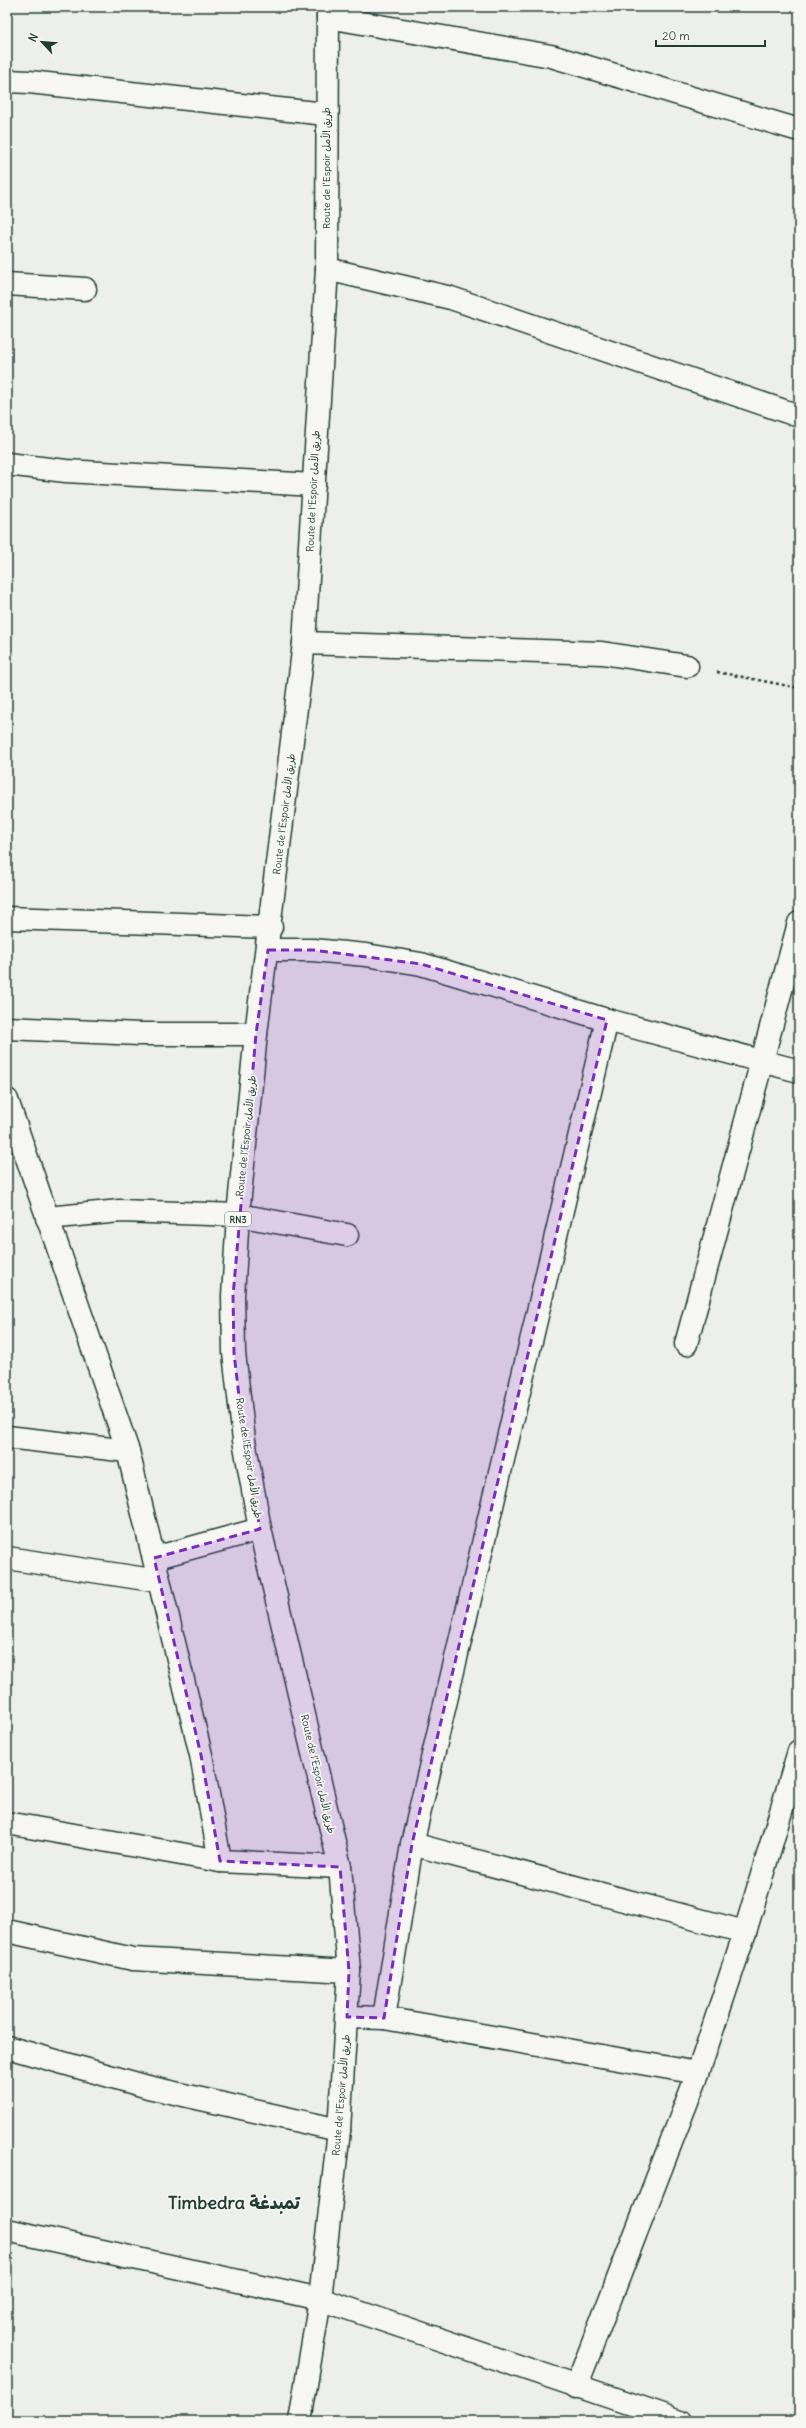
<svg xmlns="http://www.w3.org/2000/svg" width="806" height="2428" font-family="Delius,'Playpen Sans Arabic',sans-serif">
<rect width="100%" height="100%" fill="#edefea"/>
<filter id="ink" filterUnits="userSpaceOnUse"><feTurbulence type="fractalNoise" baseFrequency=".025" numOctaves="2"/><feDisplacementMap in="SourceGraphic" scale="8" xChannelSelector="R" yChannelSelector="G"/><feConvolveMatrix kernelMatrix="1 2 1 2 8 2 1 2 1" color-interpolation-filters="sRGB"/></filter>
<g filter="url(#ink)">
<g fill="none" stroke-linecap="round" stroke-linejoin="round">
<defs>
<g id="street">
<path d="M328 17 551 56 799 130"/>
<path d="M7 81 29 82 326 114"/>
<path d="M327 269 451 298 799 416"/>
<path d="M7 284 85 289"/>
<path d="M7 464 66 471 314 485"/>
<path d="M304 643 602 653 687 666"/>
<path d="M7 918 271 927"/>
<path d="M268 950H313L366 955 421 964 607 1020 799 1071"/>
<path d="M7 1028 139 1034H256"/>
<path d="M7 1100 128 1451 201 1755 220 1861"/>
<path d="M47 1218 120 1211 238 1215 347 1235"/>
<path d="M686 1344 799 923"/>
<path d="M7 1437 128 1451"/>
<path d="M7 1558 159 1581"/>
<path d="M154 1558 260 1529"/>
<path d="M7 1823 220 1861 340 1867"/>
<path d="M412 1844 607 1020"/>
<path d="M7 1931 133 1959 349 1971"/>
<path d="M347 2017 384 2018 698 2073"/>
<path d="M384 2018 412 1844 745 1932"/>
<path d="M7 2047 148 2087 339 2130"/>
<path d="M7 2230 320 2299 681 2421"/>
<path d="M576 2387 698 2073 745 1932 799 1751"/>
</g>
<path id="highway" d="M300 2421 320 2299 339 2130 349 1971 340 1867 260 1529 244 1440 234 1353 233 1296 238 1215 256 1034 304 643 327 269 328 7"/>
</defs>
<!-- street casing -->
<use href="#street" stroke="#1f3d34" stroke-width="25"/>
<!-- highway casing -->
<use href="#highway" stroke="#1f3d34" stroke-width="25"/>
<!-- path -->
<path stroke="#1f3d34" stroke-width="2.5" stroke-dasharray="3 3" stroke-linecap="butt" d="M717 672 799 688"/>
<!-- street -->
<use href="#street" stroke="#f6f6f2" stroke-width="22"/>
<!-- highway -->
<use href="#highway" stroke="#f6f6f2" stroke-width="22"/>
</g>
</g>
<!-- marked area -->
<path fill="#7b2cbf" fill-opacity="0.2" stroke="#7b2cbf" stroke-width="3" stroke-dasharray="8 5" stroke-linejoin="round" d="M268 950H313L421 964 607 1020 412 1844 384 2018 347 2017 349 1971 340 1867 220 1861 201 1755 154 1558 260 1529 244 1440 234 1353 233 1296 256 1034Z"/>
<g text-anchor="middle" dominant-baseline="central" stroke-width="3.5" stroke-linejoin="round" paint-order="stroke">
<!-- shield labels -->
<rect fill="#f6f6f2" stroke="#60746d" stroke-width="1" x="225" y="1212" width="26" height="14" rx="3"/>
<g font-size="9" font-weight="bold" fill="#1f3d34">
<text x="238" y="1219">RN3</text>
</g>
<!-- street labels -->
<g font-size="10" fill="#1f3d34" stroke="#f6f6f2">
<text transform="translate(326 168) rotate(-90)">Route de l’Espoir طريق الأمل</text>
<text transform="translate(313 491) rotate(-87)">Route de l’Espoir طريق الأمل</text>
<text transform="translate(284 814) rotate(-83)">Route de l’Espoir طريق الأمل</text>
<text transform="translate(246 1136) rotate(-84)">Route de l’Espoir طريق الأمل</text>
<text transform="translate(249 1458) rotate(81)">Route de l’Espoir طريق الأمل</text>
<text transform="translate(318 1774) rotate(77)">Route de l’Espoir طريق الأمل</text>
<text transform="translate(341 2095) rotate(-85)">Route de l’Espoir طريق الأمل</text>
</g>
<!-- town labels -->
<g font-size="18" font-weight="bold" fill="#1f3d34" stroke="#f6f6f2">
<text x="234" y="2202">Timbedra تمبدغة</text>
</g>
</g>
<!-- margin -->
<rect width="806" height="2428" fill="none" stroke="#f6f6f2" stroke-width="24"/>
<rect x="12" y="12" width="782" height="2404" fill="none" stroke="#1f3d34" stroke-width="1.5" filter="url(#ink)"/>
<!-- north arrow -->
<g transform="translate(42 42) rotate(296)" stroke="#f6f6f2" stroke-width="3" paint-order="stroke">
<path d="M0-3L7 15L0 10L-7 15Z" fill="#1f3d34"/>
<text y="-6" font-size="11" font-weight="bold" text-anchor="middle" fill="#1f3d34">N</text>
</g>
<!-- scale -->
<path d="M656 40v6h109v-6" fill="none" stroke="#1f3d34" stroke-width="2"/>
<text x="662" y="40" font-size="12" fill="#1f3d34" stroke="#f6f6f2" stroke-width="3" paint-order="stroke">20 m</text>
</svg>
